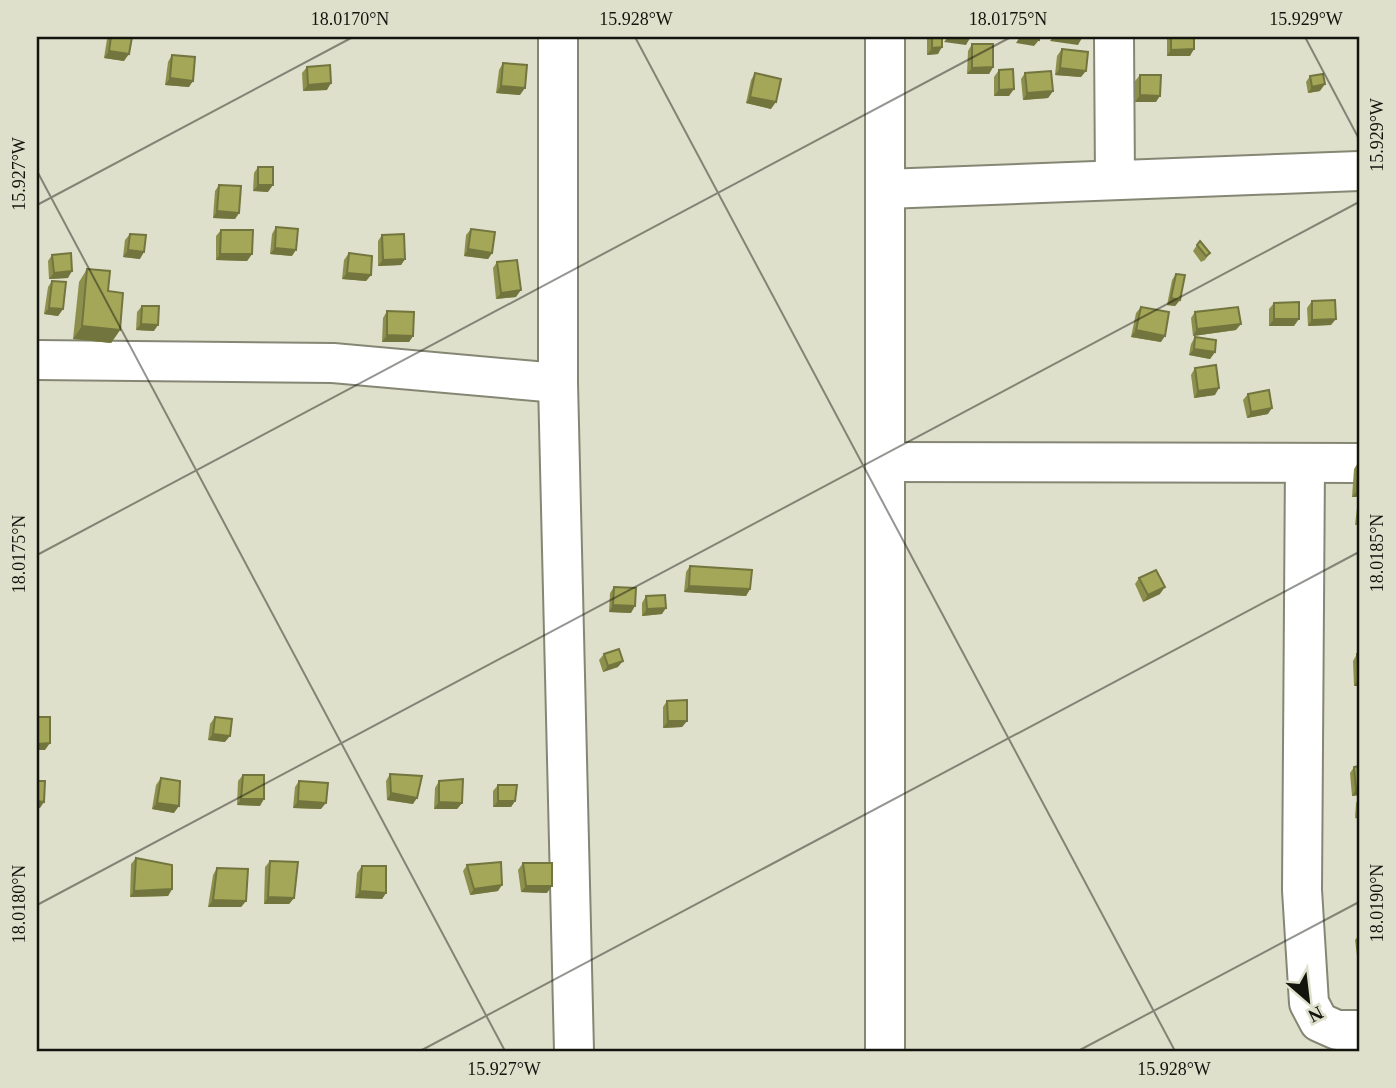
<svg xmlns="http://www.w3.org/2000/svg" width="1396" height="1088" font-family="'Times New Roman',serif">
<rect width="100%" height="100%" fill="#dfe0cc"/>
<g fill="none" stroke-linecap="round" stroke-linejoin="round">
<defs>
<g id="street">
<path d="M558 37V383L574 1051"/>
<path d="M1114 37 1115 180"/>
<path d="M885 189 1359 171"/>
<path d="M37 360 333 363 558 383"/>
<path d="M885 462 1359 463"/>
<path d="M1305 463 1302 890 1309 1003 1319 1022 1337 1030H1359"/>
<path d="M885 1051V37"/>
</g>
</defs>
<!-- street casing -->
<use href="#street" stroke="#858774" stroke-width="42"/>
<!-- street -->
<use href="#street" stroke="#fff" stroke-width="38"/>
</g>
<!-- wall -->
<g fill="#8d904c">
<path d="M109 37H132L124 61 104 58 107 39Z"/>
<path d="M927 37H942L938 54 927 55Z"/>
<path d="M1167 37H1194L1190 56H1167Z"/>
<path d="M972 44 993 67 989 74H967L968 51Z"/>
<path d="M1062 49 1081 77 1055 75 1057 56Z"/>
<path d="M172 55 189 87 165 85 168 62Z"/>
<path d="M503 63 520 95 496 93 499 70Z"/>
<path d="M307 67 327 90 303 91 302 73Z"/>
<path d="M999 70 1009 96H994V77Z"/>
<path d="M755 73 771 109 746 103 751 80Z"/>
<path d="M1025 73 1053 91 1048 98 1023 100 1021 79Z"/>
<path d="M1140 75 1156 102H1135V81Z"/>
<path d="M1310 76 1320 91 1308 93 1306 82Z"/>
<path d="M258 167 268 192 253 191 254 173Z"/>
<path d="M219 185 239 213 235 219 213 218 215 191Z"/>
<path d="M276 227 292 256 270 254 272 234Z"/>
<path d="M471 229 492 253 488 259 464 256 466 235Z"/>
<path d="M221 230 252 254 247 261 216 260V236Z"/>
<path d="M130 234 140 259 123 257 125 240Z"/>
<path d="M382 235 405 259 401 265 378 266V241Z"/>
<path d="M1197 245 1210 253 1205 260 1201 262 1193 251Z"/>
<path d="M349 253 371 275 366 281 342 279 344 260Z"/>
<path d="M52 255 68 278 49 279 48 261Z"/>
<path d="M497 262 516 297 496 299 493 268Z"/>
<path d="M87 269 108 291 120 330 111 343 73 339 79 282Z"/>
<path d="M1176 274 1180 300 1175 306 1167 305 1172 280Z"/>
<path d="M52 281 63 309 58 316 44 314 48 287Z"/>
<path d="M1312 301 1331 325 1308 326 1307 308Z"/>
<path d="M1274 303 1294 326H1269V309Z"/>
<path d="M142 306 154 331 136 330 137 312Z"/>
<path d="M1141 307 1161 342 1131 337 1136 313Z"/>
<path d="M387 311 413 336 409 342H382L383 318Z"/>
<path d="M1195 312 1236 330 1193 336 1191 318Z"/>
<path d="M1195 337 1215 352 1210 359 1189 355 1191 344Z"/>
<path d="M1195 368 1215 395 1194 398 1191 375Z"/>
<path d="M1248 394 1268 414 1247 418 1243 400Z"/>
<path d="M1358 463H1359V497H1352L1354 469Z"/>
<path d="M1359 505V525H1355L1357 508Z"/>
<path d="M1359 565V582H1357V568Z"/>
<path d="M690 566 750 589 746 596 684 592 686 572Z"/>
<path d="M1139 578 1160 594 1143 602 1135 584Z"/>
<path d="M614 587 631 613 609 612 610 593Z"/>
<path d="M646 596 662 614 642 616V603Z"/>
<path d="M604 654 618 667 603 672 599 660Z"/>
<path d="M1357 654 1359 686H1354L1353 661Z"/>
<path d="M667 701 687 721 682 727 663 728V707Z"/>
<path d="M215 717 225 742 208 740 210 724Z"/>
<path d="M1359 766V795L1352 796 1350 773 1354 767Z"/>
<path d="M390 774 413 804 387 800 386 781Z"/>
<path d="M243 775 260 806 237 805 238 781Z"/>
<path d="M161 778 174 813 152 809 156 785Z"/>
<path d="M299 781 321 809 293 808 295 787Z"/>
<path d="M439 781 462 803 457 809H434L435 788Z"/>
<path d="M498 785 515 801 511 807H493V791Z"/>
<path d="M1359 798V819L1355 818 1356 803Z"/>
<path d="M136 858 172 889 168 896 130 897 131 864Z"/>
<path d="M270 861 294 898 289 904H264L265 867Z"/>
<path d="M523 863 547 893 521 892 518 870Z"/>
<path d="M467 865 498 891 470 895 463 871Z"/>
<path d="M362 866 386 893 382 899 355 898 357 873Z"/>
<path d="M217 868 246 901 241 907H208L213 875Z"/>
<path d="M1359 935V956H1357L1355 940Z"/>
</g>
<!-- shaded-wall -->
<g fill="#73753e">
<path d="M948 37H956L970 38 966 45 944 42Z"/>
<path d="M1020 37H1023L1039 40 1034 46 1016 43Z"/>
<path d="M1053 37H1072L1082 38 1078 45 1050 41Z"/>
<path d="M1284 37H1308L1283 38Z"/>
<path d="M942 47 938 54 927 55 932 48Z"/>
<path d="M1194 49 1190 56H1167L1171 50Z"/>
<path d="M109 51 129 54 124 61 104 58Z"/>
<path d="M993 67 989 74H967L972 68Z"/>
<path d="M1060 68 1086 71 1081 77 1055 75Z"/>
<path d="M170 78 193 81 189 87 165 85Z"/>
<path d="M331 83 327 90 303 91 308 85Z"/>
<path d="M1325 84 1320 91 1308 93 1312 87Z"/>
<path d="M501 86 525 88 520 95 496 93Z"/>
<path d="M1014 89 1009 96H994L999 90Z"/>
<path d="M1053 91 1048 98 1023 100 1027 93Z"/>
<path d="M1140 95 1160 96 1156 102H1135Z"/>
<path d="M750 97 776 102 771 109 746 103Z"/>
<path d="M258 185H273L268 192 253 191Z"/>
<path d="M217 211 239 213 235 219 213 218Z"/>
<path d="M275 248 296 250 292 256 270 254Z"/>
<path d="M468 249 492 253 488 259 464 256Z"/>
<path d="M128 250 144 252 140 259 123 257Z"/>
<path d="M220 254H252L247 261 216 260Z"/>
<path d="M405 259 401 265 378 266 383 260Z"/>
<path d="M72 271 68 278 49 279 54 273Z"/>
<path d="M347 273 371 275 366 281 342 279Z"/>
<path d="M521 290 516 297 496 299 501 293Z"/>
<path d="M1171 298 1180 300 1175 306 1167 305Z"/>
<path d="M49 308 63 309 58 316 44 314Z"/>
<path d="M1274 319H1299L1294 326H1269Z"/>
<path d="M1336 319 1331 325 1308 326 1312 320Z"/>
<path d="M141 324 158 325 154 331 136 330Z"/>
<path d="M1241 324 1236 330 1193 336 1197 329Z"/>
<path d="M82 326 120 330 111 343 73 339Z"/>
<path d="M1136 330 1165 336 1161 342 1131 337Z"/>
<path d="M387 335 413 336 409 342H382Z"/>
<path d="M1194 349 1215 352 1210 359 1189 355Z"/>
<path d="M1219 388 1215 395 1194 398 1198 391Z"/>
<path d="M1272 408 1268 414 1247 418 1251 412Z"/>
<path d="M1357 491H1359V497H1352Z"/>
<path d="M689 586 750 589 746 596 684 592Z"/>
<path d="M1165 587 1160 594 1143 602 1148 595Z"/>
<path d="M613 605 635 606 631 613 609 612Z"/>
<path d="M666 608 662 614 642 616 647 609Z"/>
<path d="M623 661 618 667 603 672 608 666Z"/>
<path d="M1359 679V686H1354Z"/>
<path d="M668 721H687L682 727 663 728Z"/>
<path d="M213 734 230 736 225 742 208 740Z"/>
<path d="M50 743 45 750H37V744Z"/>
<path d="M1356 789H1359V795L1352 796Z"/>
<path d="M391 793 417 798 413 804 387 800Z"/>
<path d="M241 799H264L260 806 237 805Z"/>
<path d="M37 801 44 802 40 808H37Z"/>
<path d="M298 801 326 803 321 809 293 808Z"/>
<path d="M498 801H515L511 807H493Z"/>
<path d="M439 802 462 803 457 809H434Z"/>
<path d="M157 803 179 806 174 813 152 809Z"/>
<path d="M502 885 498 891 470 895 474 889Z"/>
<path d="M526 886H552L547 893 521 892Z"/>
<path d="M172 889 168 896 130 897 134 891Z"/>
<path d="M360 891 386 893 382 899 355 898Z"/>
<path d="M268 897 294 898 289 904H264Z"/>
<path d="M213 900 246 901 241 907H208Z"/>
</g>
<!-- building -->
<g fill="#a4a758" stroke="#73753e" stroke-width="2">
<path d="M111 37H132L129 54 109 51Z"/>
<path d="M932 37H942V47L932 48Z"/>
<path d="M1023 37H1039V40Z"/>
<path d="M1171 37H1194V49L1171 50Z"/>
<path d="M972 44H993V67L972 68Z"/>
<path d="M1062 49 1088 52 1086 71 1060 68Z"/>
<path d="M172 55 195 57 193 81 170 78Z"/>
<path d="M503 63 527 65 525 88 501 86Z"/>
<path d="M330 65 331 83 308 85 307 67Z"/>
<path d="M1013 69 1014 89 999 90V70Z"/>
<path d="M1051 71 1053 91 1027 93 1025 73Z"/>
<path d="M755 73 781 79 776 102 750 97Z"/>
<path d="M1323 74 1325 84 1312 87 1310 76Z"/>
<path d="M1140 75H1161L1160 96 1140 95Z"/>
<rect x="258" y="167" width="15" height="18"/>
<path d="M219 185 241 186 239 213 217 211Z"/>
<path d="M276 227 298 229 296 250 275 248Z"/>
<path d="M471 229 495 232 492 253 468 249Z"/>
<path d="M221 230H253L252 254H220Z"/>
<path d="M130 234 146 235 144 252 128 250Z"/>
<path d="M404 234 405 259 383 260 382 235Z"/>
<path d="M1200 241 1210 253 1206 256 1197 245Z"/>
<path d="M71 253 72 271 54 273 52 255Z"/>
<path d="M349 253 372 256 371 275 347 273Z"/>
<path d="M517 260 521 290 501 293 497 262Z"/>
<path d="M87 269 110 271 108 291 123 293 120 330 82 326Z"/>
<path d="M1176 274 1185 275 1180 300 1171 298Z"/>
<path d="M52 281 66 282 63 309 49 308Z"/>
<path d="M1335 300 1336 319 1312 320V301Z"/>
<path d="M1299 302V319H1274V303Z"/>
<path d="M142 306H159L158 325 141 324Z"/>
<path d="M1141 307 1169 312 1165 336 1136 330Z"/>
<path d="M1238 307 1241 324 1197 329 1195 312Z"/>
<path d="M387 311 414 312 413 336 387 335Z"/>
<path d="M1195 337 1216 340 1215 352 1194 349Z"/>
<path d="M1216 365 1219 388 1198 391 1195 368Z"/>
<path d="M1269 390 1272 408 1251 412 1248 394Z"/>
<path d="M1358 463H1359V491H1357Z"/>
<path d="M690 566 752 570 750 589 689 586Z"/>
<path d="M1156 570 1165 587 1148 595 1139 578Z"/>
<path d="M614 587 636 588 635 606 613 605Z"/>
<path d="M665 595 666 608 647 609 646 596Z"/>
<path d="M619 649 623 661 608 666 604 654Z"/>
<path d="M1357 654H1359V679Z"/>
<path d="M687 700V721H668L667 701Z"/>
<path d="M37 717H50V743L37 744Z"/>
<path d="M215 717 232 719 230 736 213 734Z"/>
<path d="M1359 766V789H1356L1354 767Z"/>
<path d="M390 774 422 776 417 798 391 793Z"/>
<path d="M243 775H264V799H241Z"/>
<path d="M161 778 180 781 179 806 157 803Z"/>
<path d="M463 779 462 803 439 802V781Z"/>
<path d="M37 781H45L44 802 37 801Z"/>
<path d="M299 781 328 783 326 803 298 801Z"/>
<path d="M498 785H517L515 801H498Z"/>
<path d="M136 858 172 865V889L134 891Z"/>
<path d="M270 861 298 862 294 898 268 897Z"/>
<path d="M501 862 502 885 474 889 467 865Z"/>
<path d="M523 863H552V886H526Z"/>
<path d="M362 866H386V893L360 891Z"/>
<path d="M217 868 248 869 246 901 213 900Z"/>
</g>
<!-- ticks -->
<path fill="none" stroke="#13140d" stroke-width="2" stroke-opacity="0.45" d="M635 37 1175 1051M1305 37 1359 139M37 171 505 1051M37 205 353 37M37 555 1011 37M37 905 1359 202M420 1051 1359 552M1078 1051 1359 902"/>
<!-- border -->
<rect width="1396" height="1088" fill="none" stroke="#dfe0cc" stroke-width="77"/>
<!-- north arrow -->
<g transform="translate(1308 1000) rotate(152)" stroke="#dfe0cc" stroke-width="5" paint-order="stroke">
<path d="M0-5L12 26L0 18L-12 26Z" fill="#13140d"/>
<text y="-10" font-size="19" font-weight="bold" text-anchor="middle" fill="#13140d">N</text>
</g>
<rect x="38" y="38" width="1320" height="1012" fill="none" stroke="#13140d" stroke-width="2.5"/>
<g font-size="18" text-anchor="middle" fill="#13140d">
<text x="350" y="25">18.0170°N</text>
<text x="636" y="25">15.928°W</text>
<text x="1008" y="25">18.0175°N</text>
<text x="1306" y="25">15.929°W</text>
<text transform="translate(1377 135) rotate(-90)" y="6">15.929°W</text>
<text transform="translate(19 174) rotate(-90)" y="6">15.927°W</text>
<text transform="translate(1377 553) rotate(-90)" y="6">18.0185°N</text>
<text transform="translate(19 554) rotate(-90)" y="6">18.0175°N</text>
<text transform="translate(1377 903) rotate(-90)" y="6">18.0190°N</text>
<text transform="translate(19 904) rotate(-90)" y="6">18.0180°N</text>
<text x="504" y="1075">15.927°W</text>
<text x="1174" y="1075">15.928°W</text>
</g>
</svg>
